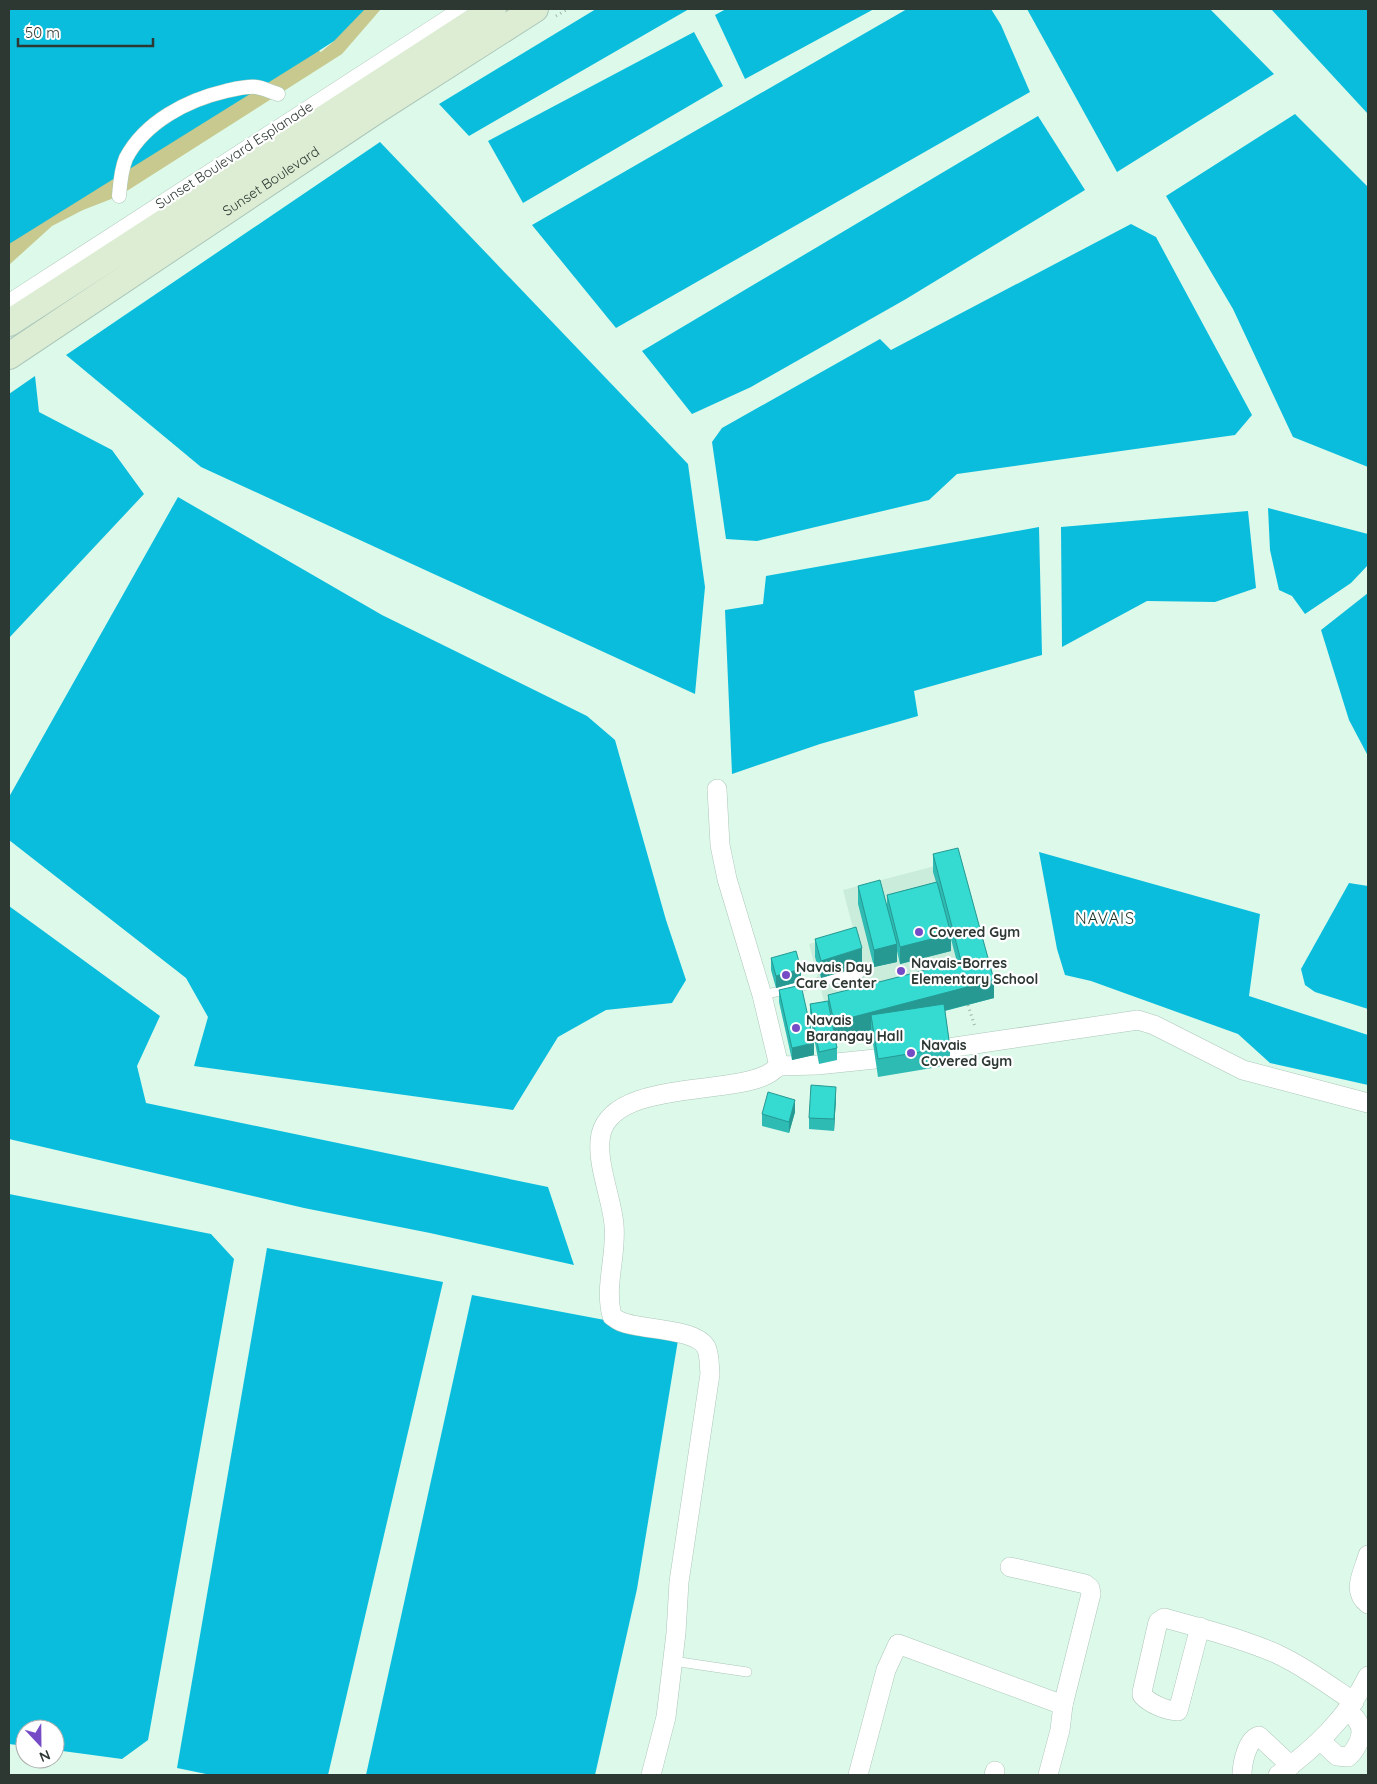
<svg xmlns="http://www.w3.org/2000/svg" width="1377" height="1784" font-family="Quicksand,sans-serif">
<rect width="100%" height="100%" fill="#ddf9ea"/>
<!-- built -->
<path fill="#caeddb" d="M958 860 994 998 834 1039 809 944 854 932 843 890Z"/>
<!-- green -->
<path fill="#c7c98e" d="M328 9H381L342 54 119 196 83 210 52 226 9 265V222L302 41 321 52 334 41Z"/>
<!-- water -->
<g fill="#0abddd">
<path d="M9 9H365L334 41 314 54 9 244Z"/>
<path d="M596 9H689L469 136 439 104Z"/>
<path d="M726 9H874L745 79 715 15Z"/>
<path d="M907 9H991L1001 25 1030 92 616 328 532 225Z"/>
<path d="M1027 9H1210L1274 74 1117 172Z"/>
<path d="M1271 9H1368V114Z"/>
<path d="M694 32 723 86 523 203 488 141Z"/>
<path d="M1295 114 1368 187V467L1293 437 1233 309 1166 196Z"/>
<path d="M1038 116 1085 190 906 299 751 387 692 414 642 351Z"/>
<path d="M380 142 688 464 705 587 695 694 201 467 66 355Z"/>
<path d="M1131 224 1156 237 1252 415 1235 435 957 474 929 500 757 541 726 539 712 442 722 428 880 339 891 350Z"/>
<path d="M35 376 39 412 112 450 144 494 9 638V394Z"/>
<path d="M178 497 382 615 587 716 615 740 666 920 686 980 672 1003 606 1010 558 1037 513 1110 194 1066 208 1017 186 978 9 840V797Z"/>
<path d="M1268 508 1368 534V565L1351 583 1305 614 1292 596 1279 590 1270 550Z"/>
<path d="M1248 511 1256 588 1215 602 1147 601 1062 647 1061 527Z"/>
<path d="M1039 527 1042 655 914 691 918 716 820 744 732 774 725 610 763 604 766 576Z"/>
<path d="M1368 593V756L1349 720 1321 630Z"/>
<path d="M1039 852 1260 914 1249 996 1368 1035V1085L1270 1063 1238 1034 1091 981 1065 975 1057 949Z"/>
<path d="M1349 883 1368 886V1009L1315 992 1305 985 1301 969Z"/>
<path d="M9 906 160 1016 137 1066 146 1103 548 1187 574 1265 430 1233 304 1208 9 1139Z"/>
<path d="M9 1194 211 1234 234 1259 148 1740 122 1759 55 1750V1729H25V1746L9 1744Z"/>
<path d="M267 1248 443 1282 328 1775H211L177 1768Z"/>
<path d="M472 1295 679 1334 637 1589 595 1775H366Z"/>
</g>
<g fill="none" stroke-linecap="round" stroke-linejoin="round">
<defs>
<g id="service">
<path d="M762 995 860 973"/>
<path d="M673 1661 747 1672"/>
</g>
<g id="pedestrian">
<path d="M119 196C120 184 121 170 126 158 145 122 187 100 226 91 235 89 247 86 256 87 264 88 271 92 278 94"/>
<path d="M9 301 460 9"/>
</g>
<g id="minor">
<path d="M717 789 720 845 727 879 762 995 779 1066 817 1065 875 1059"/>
<path d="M948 1048 1138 1020 1154 1025 1243 1070 1368 1103"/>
<path d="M1368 1555C1363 1573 1351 1591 1368 1604"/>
<path d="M1010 1567 1085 1584 1090 1588 1091 1594 1063 1705 1060 1730 1048 1775"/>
<path d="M1200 1627 1178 1711C1167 1711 1150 1704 1142 1695V1692L1158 1622 1164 1618C1201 1628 1239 1638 1275 1653 1303 1666 1329 1685 1354 1702"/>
<path d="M1321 1741 1337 1756 1348 1757C1356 1750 1366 1733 1358 1722 1356 1718 1351 1714 1348 1710"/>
<path d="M651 1775 666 1717 676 1633 679 1582 710 1374C709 1366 710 1355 706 1347 695 1328 641 1330 622 1322 618 1321 615 1318 612 1316 604 1286 617 1255 614 1225 612 1198 595 1161 601 1134 614 1081 726 1095 766 1075 771 1073 775 1069 779 1066"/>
<path d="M858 1775 886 1670 898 1644 1063 1705"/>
<path d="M994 1775 995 1771"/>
<path d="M1242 1775C1242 1764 1247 1739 1259 1736L1291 1766"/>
<path d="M1278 1775C1315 1748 1348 1717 1368 1676"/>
</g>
<g id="secondary">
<path d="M9 323 493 9"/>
<path id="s1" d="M9 356 374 112 535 9"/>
</g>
</defs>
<!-- service casing -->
<use href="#service" stroke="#acc7b9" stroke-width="10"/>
<!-- pedestrian casing -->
<use href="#pedestrian" stroke="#acc7b9" stroke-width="15"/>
<!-- minor casing -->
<use href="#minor" stroke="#acc7b9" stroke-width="20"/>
<!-- secondary casing -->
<use href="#secondary" stroke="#acc7b9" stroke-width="28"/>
<!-- path -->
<g stroke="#9fb5a9" stroke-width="3" stroke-dasharray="1 4" stroke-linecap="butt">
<path d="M556 16 568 9"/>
<path d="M968 1005 975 1027"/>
</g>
<!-- service -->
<use href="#service" stroke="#fff" stroke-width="9"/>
<!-- pedestrian -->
<use href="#pedestrian" stroke="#fff" stroke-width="14"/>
<!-- minor -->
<use href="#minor" stroke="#fff" stroke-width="19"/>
<!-- secondary -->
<use href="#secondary" stroke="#dcedd4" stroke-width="26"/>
</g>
<!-- wall -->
<g fill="#2ebbb4">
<path d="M933 854 994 998 945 1011 950 1047V1065L878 1077 871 1030 835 1039 837 1048V1060L819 1064 810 1016V1004L828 1001V995L957 962 951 939V951L900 964 897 951V962L874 967 858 904V886L887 906V895L936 882 933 872Z"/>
<path d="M815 939 862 966 821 978 815 957Z"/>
<path d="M771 958 801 981 776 988 771 970Z"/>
<path d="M779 990 814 1055 792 1060 779 1002Z"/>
<path d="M836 1098 834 1131 809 1129V1118Z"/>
<path d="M795 1112 789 1133 762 1126V1114Z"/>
</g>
<!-- shaded-wall -->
<g fill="#259992">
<path d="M951 934V951L900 964V947Z"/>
<path d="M897 944V962L874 967V950Z"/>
<path d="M862 948V966L821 978V961Z"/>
<path d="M801 969V981L776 988V976Z"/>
<path d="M994 980V998L873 1029 871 1015V1030L834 1039V1022Z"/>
<path d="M814 1043V1055L792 1060V1048Z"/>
<path d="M836 1087V1098L834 1131V1119Z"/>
<path d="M795 1100V1112L789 1133V1122Z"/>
</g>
<!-- building -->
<g fill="#35dad1" stroke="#259992">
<path d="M958 848 994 980 834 1022 828 995 961 961 933 854Z"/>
<path d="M880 880 897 944 874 950 858 886Z"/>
<path d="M937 882 951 934 900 947 887 895Z"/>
<path d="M856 927 862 948 821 961 815 939Z"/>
<path d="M796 951 801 969 776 976 771 958Z"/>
<path d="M801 985 814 1043 792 1048 779 990Z"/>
<path d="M828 1001 837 1048 819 1052 810 1004Z"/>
<path d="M944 1004 950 1047 878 1059 871 1015Z"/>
<path d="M811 1085 836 1087 834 1119 809 1118Z"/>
<path d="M768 1092 795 1100 789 1122 762 1114Z"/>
</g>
<!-- markers -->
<g fill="#754cc5" stroke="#fff" stroke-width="2">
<circle cx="919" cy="932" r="5"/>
<circle cx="901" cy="971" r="5"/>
<circle cx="786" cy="975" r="5"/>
<circle cx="796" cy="1028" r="5"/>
<circle cx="911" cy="1053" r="5"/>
</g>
<g text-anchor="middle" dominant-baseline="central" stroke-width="4.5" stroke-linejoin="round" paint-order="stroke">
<!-- street labels -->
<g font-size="14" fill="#2d3832" stroke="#fff">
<text transform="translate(234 155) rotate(-33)">Sunset Boulevard Esplanade</text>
<text stroke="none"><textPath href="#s1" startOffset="315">Sunset Boulevard</textPath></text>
</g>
<!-- poi labels -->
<g font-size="14" font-weight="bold" fill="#2d3832" stroke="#fff" text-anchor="start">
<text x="929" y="932">Covered Gym</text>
<text x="911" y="963">Navais-Borres<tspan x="911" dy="16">Elementary School</tspan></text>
<text x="796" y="967">Navais Day<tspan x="796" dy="16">Care Center</tspan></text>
<text x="806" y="1020">Navais<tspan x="806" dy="16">Barangay Hall</tspan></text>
<text x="921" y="1045">Navais<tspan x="921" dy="16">Covered Gym</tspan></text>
</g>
<!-- quarter labels -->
<g font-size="16" letter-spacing="1" fill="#1b3227" stroke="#fff">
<text x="1105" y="918">NAVAIS</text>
</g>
</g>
<!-- border -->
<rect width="1377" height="1784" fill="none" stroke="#2d3832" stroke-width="20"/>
<!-- north arrow -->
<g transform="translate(40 1744) rotate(158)"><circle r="24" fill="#ffffff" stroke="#abafad"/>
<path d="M0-4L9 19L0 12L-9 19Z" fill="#754cc5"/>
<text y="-8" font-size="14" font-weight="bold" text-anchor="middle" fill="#2d3832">N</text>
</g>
<!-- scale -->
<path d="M18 38v8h135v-8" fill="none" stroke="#2d3832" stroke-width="2.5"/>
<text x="25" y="38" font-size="15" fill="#2d3832" stroke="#ffffff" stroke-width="4" paint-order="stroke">50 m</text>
</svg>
